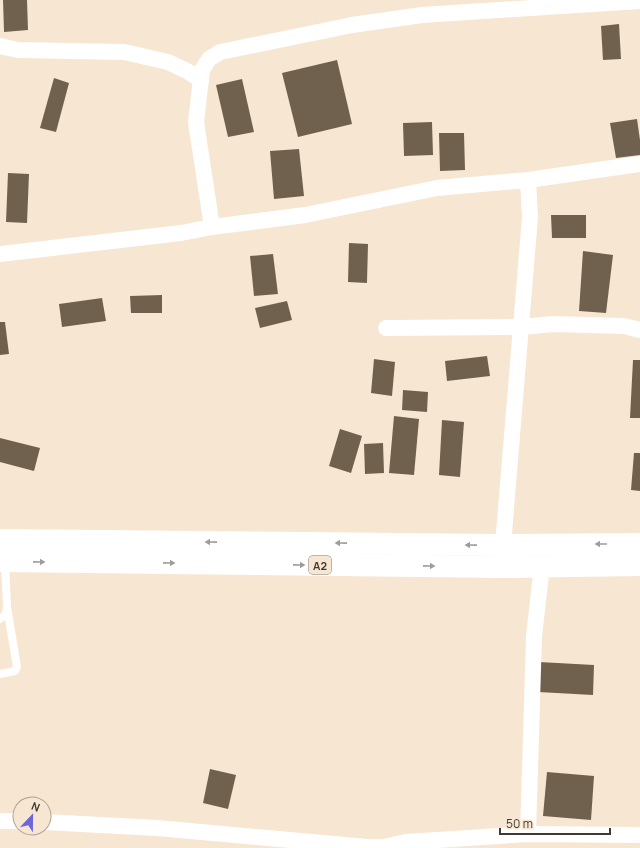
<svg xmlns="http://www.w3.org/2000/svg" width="640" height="848" font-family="Manrope,sans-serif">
<rect width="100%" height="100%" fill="#f7e6d1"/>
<!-- building -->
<g fill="#70614f">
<path d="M3 0H27L28 30 4 32Z"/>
<path d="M619 24 621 59 603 60 601 26Z"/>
<path d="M337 60 352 124 298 137 282 73Z"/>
<path d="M54 78 69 83 56 132 40 128Z"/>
<path d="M242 79 254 132 228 137 216 85Z"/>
<path d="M637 119 640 140V155L616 158 610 123Z"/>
<path d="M432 122 433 155 404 156 403 123Z"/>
<path d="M439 133H464L465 170 440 171Z"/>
<path d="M299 149 304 196 274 199 270 151Z"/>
<path d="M8 173 29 174 27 223 6 222Z"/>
<path d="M551 215H586V238H552Z"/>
<path d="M349 243 368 244 367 283 348 282Z"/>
<path d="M583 251 613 255 606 313 579 311Z"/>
<path d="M273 254 278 294 254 296 250 256Z"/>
<path d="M162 295V313H131L130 296Z"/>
<path d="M102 298 106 321 62 327 59 304Z"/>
<path d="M287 301 292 320 260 328 255 308Z"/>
<path d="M0 322H5L9 354 0 355Z"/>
<path d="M487 356 490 376 447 381 445 361Z"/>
<path d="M374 359 395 362 392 396 371 393Z"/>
<path d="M633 360H640V418H630Z"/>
<path d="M403 390 428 392 427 412 402 410Z"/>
<path d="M394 416 419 419 414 475 389 473Z"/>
<path d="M442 420 464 422 460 477 439 475Z"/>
<path d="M340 429 362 436 351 473 329 466Z"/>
<path d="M0 438 40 448 34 471 0 462Z"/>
<path d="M383 443 384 473 365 474 364 444Z"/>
<path d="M634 453H640V491L631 490Z"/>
<path d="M539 662 594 665 593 695 538 692Z"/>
<path d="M210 769 236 775 228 809 203 803Z"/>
<path d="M547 772 594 776 591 820 543 816Z"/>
</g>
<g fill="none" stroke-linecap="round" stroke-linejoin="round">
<!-- lane -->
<g stroke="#fff" stroke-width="8">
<path d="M0 619 6 614 7 607 5 563"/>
<path d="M0 674 15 671 17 667 7 607"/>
</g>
<!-- street -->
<g stroke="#fff" stroke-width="16">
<path d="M0 46 18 50 124 52 168 62 187 71 201 80"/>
<path d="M212 227 196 122 202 70 209 59 220 52 352 25 422 15 640 1"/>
<path d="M0 254 181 233 212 227 305 215 437 188 528 180 640 164"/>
<path d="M386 328 521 327 553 324 624 326 640 330"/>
<path d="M503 545 530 217 528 180"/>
<path d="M0 821H20"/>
<path d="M44 822 157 828 368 847H383L406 842 528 834 640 835"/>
<path d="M528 834 534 636 542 566"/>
</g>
<!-- highway -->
<g stroke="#fff" stroke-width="22">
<path d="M0 540 503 545 640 544"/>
<path d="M0 561 503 567 640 565"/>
</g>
</g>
<!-- one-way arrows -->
<defs><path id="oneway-solid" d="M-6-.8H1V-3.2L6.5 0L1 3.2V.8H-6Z"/></defs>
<g fill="#a09c98">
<use href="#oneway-solid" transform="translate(211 542) rotate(-179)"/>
<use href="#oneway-solid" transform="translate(341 543) rotate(-179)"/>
<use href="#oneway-solid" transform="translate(601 544) rotate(180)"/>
<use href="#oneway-solid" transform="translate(471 545) rotate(-179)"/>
<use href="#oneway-solid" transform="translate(39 562) rotate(1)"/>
<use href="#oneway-solid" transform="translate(169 563) rotate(1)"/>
<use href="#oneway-solid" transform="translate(299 565) rotate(1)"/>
<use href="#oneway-solid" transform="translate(429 566) rotate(1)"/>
</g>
<g text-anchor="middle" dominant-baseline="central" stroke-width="4" stroke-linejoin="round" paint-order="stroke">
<!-- shield labels -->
<rect fill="#f7e6d1" stroke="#786e62" stroke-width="1" x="309" y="556" width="22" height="18" rx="3"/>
<g font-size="11" font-weight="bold" fill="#413a32">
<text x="320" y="565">A2</text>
</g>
</g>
<!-- north arrow -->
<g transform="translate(32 816) rotate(22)"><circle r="19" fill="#f7e6d1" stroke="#aea191"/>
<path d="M0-3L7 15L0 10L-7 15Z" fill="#6e64de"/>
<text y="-6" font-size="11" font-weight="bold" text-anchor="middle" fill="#413a32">N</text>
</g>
<!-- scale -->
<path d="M500 828v6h110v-6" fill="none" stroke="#413a32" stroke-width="2"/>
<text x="506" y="828" font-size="12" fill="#413a32" stroke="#f7e6d1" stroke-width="3" paint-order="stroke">50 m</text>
</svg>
